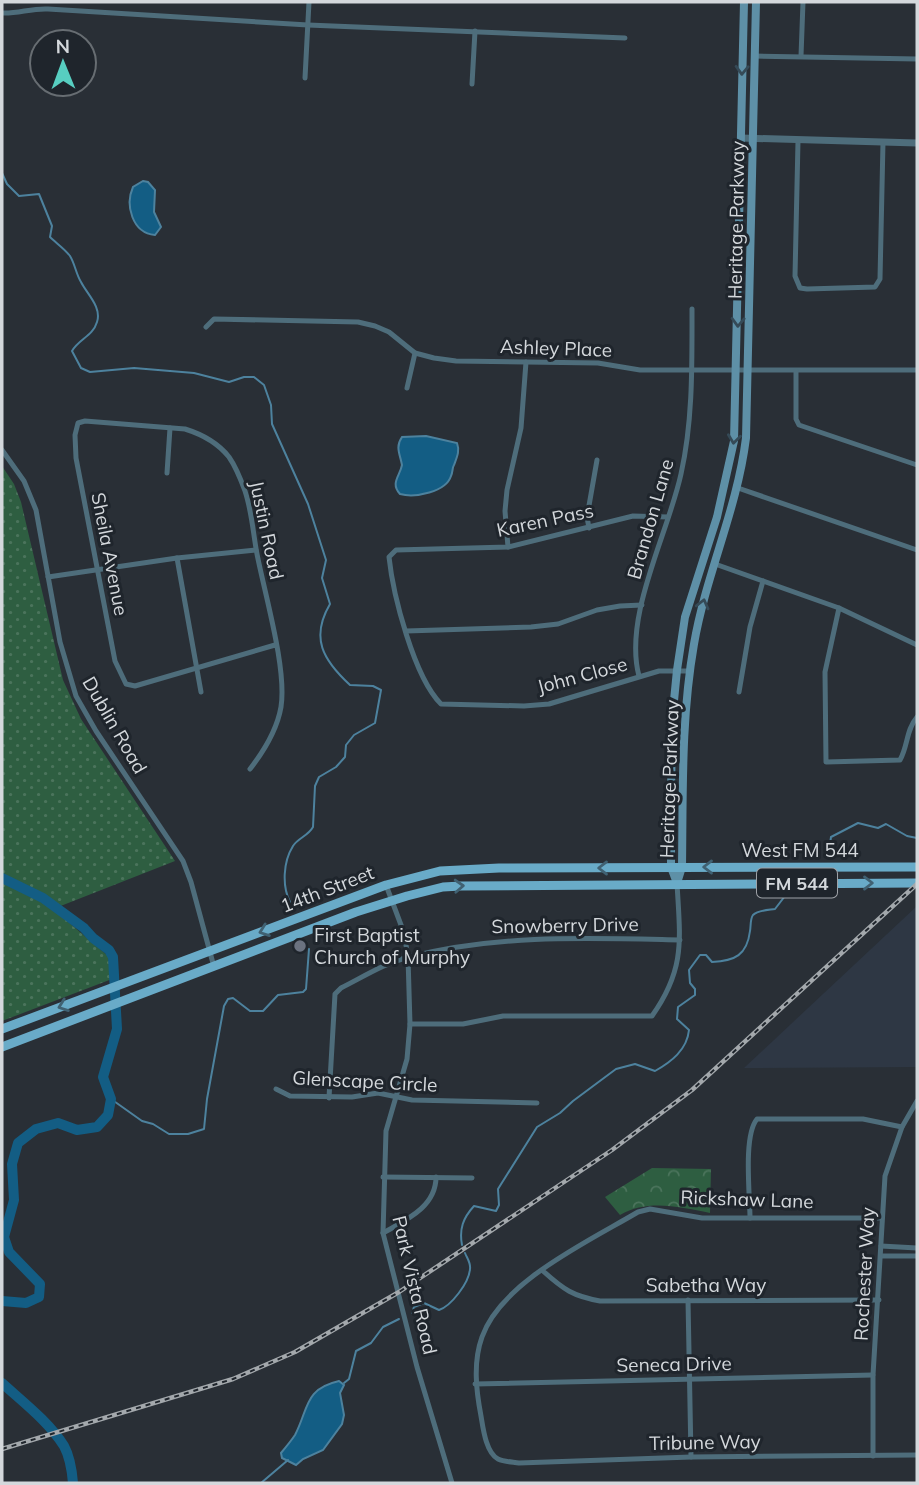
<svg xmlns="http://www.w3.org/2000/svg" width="919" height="1485" font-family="Mulish,sans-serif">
<defs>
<pattern id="grass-dots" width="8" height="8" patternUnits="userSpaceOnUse" patternTransform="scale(1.75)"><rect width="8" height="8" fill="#2e5e41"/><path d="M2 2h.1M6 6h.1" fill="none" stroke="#4b745c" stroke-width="1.8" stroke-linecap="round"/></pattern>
<pattern id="park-crowns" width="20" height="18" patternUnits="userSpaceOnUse" patternTransform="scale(1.75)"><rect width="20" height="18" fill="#2e5e41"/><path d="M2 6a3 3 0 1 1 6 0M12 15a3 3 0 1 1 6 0" fill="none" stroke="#4b745c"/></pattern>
</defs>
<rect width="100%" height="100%" fill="#292f36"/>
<!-- built -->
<path fill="#2e3744" d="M917 906V1067L744 1068Z"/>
<!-- grass -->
<path fill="url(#grass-dots)" d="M2 466 14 484 21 502 63 680 81 719 175 861 53 909 108 956 112 979 2 1021Z"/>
<!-- park -->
<path fill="url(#park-crowns)" d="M652 1168 711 1169 710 1213C679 1207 648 1199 620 1215L605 1197Z"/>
<!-- water -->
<g fill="#135d84" stroke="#4d829e" stroke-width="2">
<path d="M143 181 148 182 155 190 154 212 161 227 155 235C132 233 125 205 133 187Z"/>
<path d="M426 436 457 443C460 451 457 457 454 465 452 468 453 472 451 476 446 492 415 498 400 494 390 483 400 476 402 465 400 454 395 447 402 437Z"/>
<path d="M339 1381 344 1385 340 1393 344 1415 342 1424 323 1450 303 1459 296 1465 282 1458 281 1453C286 1447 291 1441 295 1435 309 1408 304 1389 339 1381Z"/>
</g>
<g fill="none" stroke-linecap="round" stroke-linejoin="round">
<!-- stream -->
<g stroke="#4d829e" stroke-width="2">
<path d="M2 173 7 184 19 196 39 194 52 226 50 237C56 243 65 249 70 256 75 264 76 274 81 282 87 294 102 307 97 322 93 336 79 339 72 351L81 368 90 372 134 368 194 373 229 382 244 377H254L264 385 271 405 272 424 308 504 326 560 322 578 330 604C310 638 323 660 350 685L373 686 381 690 375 723 354 735 346 745 345 757 336 767 319 777 315 786 313 827C308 836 298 838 293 846 283 862 282 886 290 902"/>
<path d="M828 858 831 837 858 823 878 828 886 824 907 836 917 838"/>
<path d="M111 1099 142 1121 153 1124 169 1134H188L204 1129 207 1099 224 1006 228 999 233 998 250 1011H263L278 995 303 992 306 989 309 949"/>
<path d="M462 1245C459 1229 463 1218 474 1206L496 1211 499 1205 498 1189 537 1127 560 1113 573 1101 616 1069 635 1064 655 1071C671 1062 687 1050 689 1030L677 1019 678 1007 695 995V989L690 983 689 970 700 955H706L712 962C735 961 747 955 750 931 751 926 750 919 753 915 758 910 768 910 775 909L785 896"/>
<path d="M412 1313 414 1307 424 1303 439 1310C451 1306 469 1283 470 1269 471 1263 467 1258 465 1253"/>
<path d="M344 1383 349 1379 356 1351 371 1343 383 1327 399 1319"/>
<path d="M261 1483 288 1460"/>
</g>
<!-- river -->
<g stroke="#135d84" stroke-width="10">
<path d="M2 878 43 898 84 928 93 938 109 950 113 957 117 1029 103 1077 111 1099 108 1115 97 1127 77 1130 58 1123 36 1129 18 1143 12 1164 14 1200 4 1237 9 1252 40 1284 39 1297 26 1303 2 1301"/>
<path d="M2 1383C23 1402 49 1422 64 1446 70 1457 72 1471 73 1483"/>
</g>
<!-- minor -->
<g stroke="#4e6d7b" stroke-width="5">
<path d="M2 13C17 14 32 8 48 9L308 25 625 38"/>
<path d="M754 56 917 59"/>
<path d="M801 56 803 2"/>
<path d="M305 78 309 2"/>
<path d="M472 84 475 31"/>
<path d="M798 141 795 276 800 288 807 289 875 287 880 279 883 142"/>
<path d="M206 327 214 319 358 322 375 326 389 332 415 353 434 358 456 361 598 363 640 370H917"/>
<path d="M796 371V419L799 425 917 465"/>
<path d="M407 388 415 353"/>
<path d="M2 450 24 481 36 510 60 642 76 696 96 731 183 861 191 882 214 967"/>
<path d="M167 473 170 428"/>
<path d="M738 488 917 550"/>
<path d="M668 517 633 516 508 547 396 550 389 557C393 595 414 677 441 704L524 706 549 704 659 671H690"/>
<path d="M589 528 587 517 597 460"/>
<path d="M508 547 505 511 507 490 521 428 526 362"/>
<path d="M177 558 201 692"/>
<path d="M715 564 839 608 917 645"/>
<path d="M48 577 177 558 256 550"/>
<path d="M839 608 825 672 826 762 900 760C908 746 906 730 917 717"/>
<path d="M406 631 531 627 558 624 597 610 620 606 642 605"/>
<path d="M639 676C623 616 668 534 681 474 693 421 692 364 692 309"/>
<path d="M739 692 750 627 763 581"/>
<path d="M250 769C264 751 277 730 281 707 287 669 265 595 257 554 253 533 252 512 245 491 241 480 236 467 229 457 218 443 201 434 185 429L85 421 78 423 75 435 76 458 115 661 126 684 135 686 275 645"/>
<path d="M386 885 404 933 408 957 410 1024 407 1059 386 1131 383 1233 417 1367 452 1483"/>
<path d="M410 1024H463L503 1016H652C686 968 680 939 677 883"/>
<path d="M276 1089 290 1096 352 1097 378 1093 412 1100 537 1103"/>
<path d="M329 1098 335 994 341 988C363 977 385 963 409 957 497 934 590 938 680 940"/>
<path d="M383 1177 472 1178"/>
<path d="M750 1218C750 1195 743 1136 757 1119H863L902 1127"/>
<path d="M882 1218H702L650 1209 638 1212C589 1241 501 1282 482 1337 473 1362 476 1390 481 1416 483 1428 486 1453 498 1459 504 1462 513 1462 519 1463L691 1457 917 1455"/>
<path d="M383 1233C406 1220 436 1207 436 1177"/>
<path d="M881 1246 917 1248"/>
<path d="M881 1256H917"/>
<path d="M543 1271C564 1290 573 1296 600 1301L879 1300"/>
<path d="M688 1300 691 1457"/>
<path d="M475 1384 873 1375"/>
<path d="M873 1456V1375L885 1176 902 1127 917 1101"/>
</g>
<!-- tertiary -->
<path stroke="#4e6d7b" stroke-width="7" d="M741 138 917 143"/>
<!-- secondary -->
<g stroke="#5e90a7" stroke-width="8">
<path d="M677 883 671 867V798L672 721 677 670 685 617 717 517 734 441 744 2"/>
<path d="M677 883 682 867C683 793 681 718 694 644 706 574 737 510 746 438L756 2"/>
</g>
<!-- primary -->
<g stroke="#69abc8" stroke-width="9">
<path d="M2 1029 386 885 440 871 499 868 917 867"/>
<path d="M2 1047 356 912 407 896 443 887 461 886 917 883"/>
</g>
<defs>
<path id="rail" d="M2 1449 233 1379 295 1352 399 1292 612 1150 692 1090 917 884"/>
</defs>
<!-- rail casing -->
<use href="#rail" stroke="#a3a8ac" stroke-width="4.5"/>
<!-- rail -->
<use href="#rail" stroke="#1f252c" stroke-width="2" stroke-dasharray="5" stroke-linecap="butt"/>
</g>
<!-- one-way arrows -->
<defs><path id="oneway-chevron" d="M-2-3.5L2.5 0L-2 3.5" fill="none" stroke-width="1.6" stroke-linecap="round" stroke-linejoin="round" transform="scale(1.75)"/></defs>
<g stroke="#354a57">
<use href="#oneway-chevron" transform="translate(742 70) rotate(92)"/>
<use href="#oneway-chevron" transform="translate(738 322) rotate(92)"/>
<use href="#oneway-chevron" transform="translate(734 439) rotate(97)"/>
<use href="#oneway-chevron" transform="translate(703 604) rotate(-76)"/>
</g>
<g stroke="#406172">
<use href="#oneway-chevron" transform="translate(708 867) rotate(-180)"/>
<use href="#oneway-chevron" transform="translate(603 868) rotate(180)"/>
<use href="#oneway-chevron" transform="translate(868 883)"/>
<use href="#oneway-chevron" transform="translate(459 886) rotate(-3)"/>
<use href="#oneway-chevron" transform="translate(264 931) rotate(160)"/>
<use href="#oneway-chevron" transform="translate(63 1006) rotate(160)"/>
</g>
<!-- markers -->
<circle fill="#6b7280" stroke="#1f252c" stroke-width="2.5" cx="300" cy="946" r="7"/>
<g text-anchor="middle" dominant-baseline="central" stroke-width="6" stroke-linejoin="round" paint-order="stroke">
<!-- shield labels -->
<rect fill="#1f252c" stroke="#9ea2a7" stroke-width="2" x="757" y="868.5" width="80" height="29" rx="5"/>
<g font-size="18" font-weight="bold" fill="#d4d8dc">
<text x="797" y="883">FM 544</text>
</g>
<!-- street labels -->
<g font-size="19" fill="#d4d8dc" stroke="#1f252c">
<text transform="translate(736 220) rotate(-89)">Heritage Parkway</text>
<text transform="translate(556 348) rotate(2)">Ashley Place</text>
<text transform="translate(650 519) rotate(-74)">Brandon Lane</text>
<text transform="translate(545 520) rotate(-12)">Karen Pass</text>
<text transform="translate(267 530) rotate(78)">Justin Road</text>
<text transform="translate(110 554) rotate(79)">Sheila Avenue</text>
<text transform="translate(582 675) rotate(-15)">John Close</text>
<text transform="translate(115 725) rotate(60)">Dublin Road</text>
<text transform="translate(669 779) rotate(-88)">Heritage Parkway</text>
<text x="800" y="850">West FM 544</text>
<text transform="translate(327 889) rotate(-21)">14th Street</text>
<text transform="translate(565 925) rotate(-1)">Snowberry Drive</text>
<text transform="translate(365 1081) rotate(3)">Glenscape Circle</text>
<text transform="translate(747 1199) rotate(2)">Rickshaw Lane</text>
<text transform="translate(864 1274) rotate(-87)">Rochester Way</text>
<text transform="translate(415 1285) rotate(77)">Park Vista Road</text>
<text x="706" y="1285">Sabetha Way</text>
<text transform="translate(674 1364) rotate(-1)">Seneca Drive</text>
<text transform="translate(705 1442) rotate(-1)">Tribune Way</text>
</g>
<!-- poi labels -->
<g font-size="19" fill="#d4d8dc" stroke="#1f252c" text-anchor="start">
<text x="314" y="935">First Baptist<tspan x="314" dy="22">Church of Murphy</tspan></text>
</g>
</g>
<!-- border -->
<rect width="919" height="1485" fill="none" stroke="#d4d8dc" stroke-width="7"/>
<!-- north arrow -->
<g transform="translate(63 63) rotate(359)"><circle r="33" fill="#1f252c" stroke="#676d72" stroke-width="2"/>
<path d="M0-5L12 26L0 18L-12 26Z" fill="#57cec1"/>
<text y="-10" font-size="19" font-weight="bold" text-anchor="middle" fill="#d4d8dc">N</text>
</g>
</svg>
